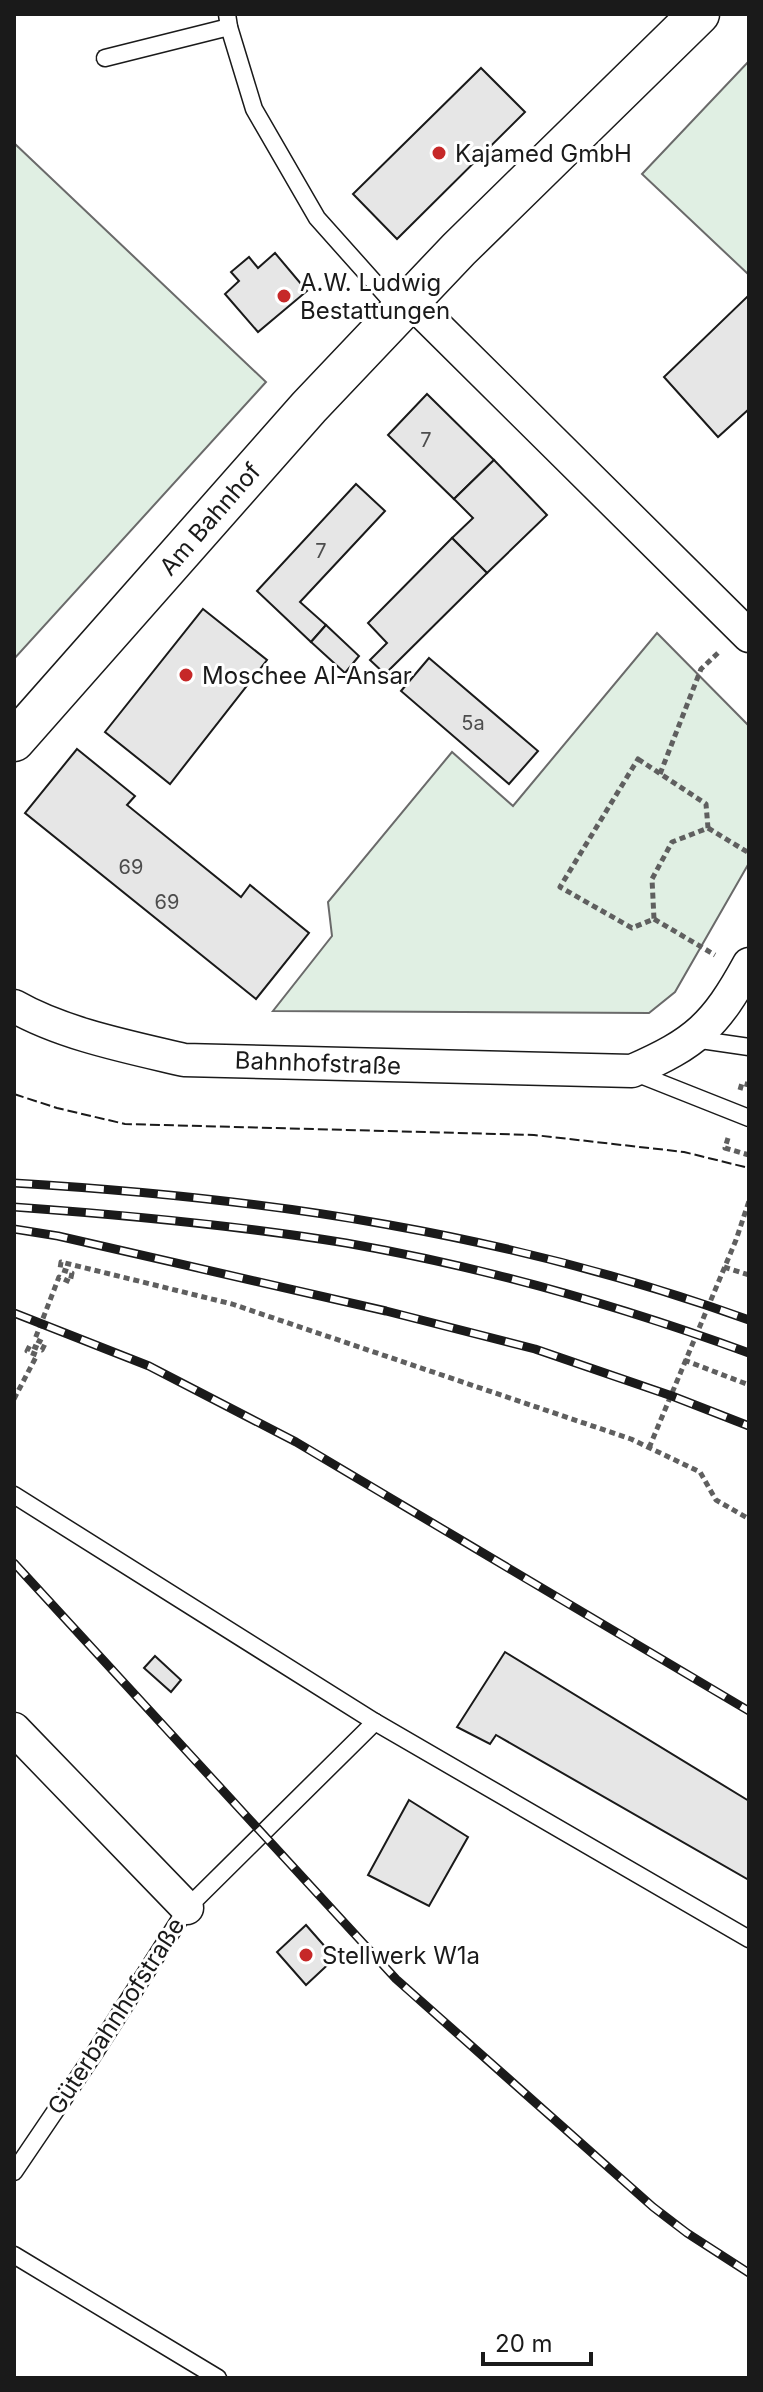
<svg xmlns="http://www.w3.org/2000/svg" width="763" height="2392" font-family="Inter,sans-serif">
	<style>
		.green { fill: #e0efe3; stroke: #6a6a6a; stroke-width: 2 }
		.building { fill: #e6e6e6; stroke: #1a1a1a; stroke-width: 2 }
		.lines { fill: none; stroke-linecap: round; stroke-linejoin: round }
		.service-casing { stroke: #1a1a1a; stroke-width: 19 }
		.minor-casing { stroke: #1a1a1a; stroke-width: 35 }
		.tertiary-casing { stroke: #1a1a1a; stroke-width: 43 }
		.path { stroke: #5f5f5f; stroke-width: 5; stroke-dasharray: 6 4; stroke-linecap: butt }
		.service { stroke: #fff; stroke-width: 16 }
		.minor { stroke: #fff; stroke-width: 32 }
		.tertiary { stroke: #fff; stroke-width: 40 }
		.rail-casing { stroke: #1a1a1a; stroke-width: 9 }
		.rail { stroke: #fff; stroke-width: 6; stroke-dasharray: 18; stroke-linecap: butt }
		.fence { stroke: #1a1a1a; stroke-width: 2; stroke-dasharray: 10 4; stroke-linecap: butt }
		.poi-dot { fill: #c62828; stroke: #fff; stroke-width: 3 }
		.labels { text-anchor: middle; dominant-baseline: central; stroke-width: 6; stroke-linejoin: round; paint-order: stroke }
		.number-label { font-size: 20px; fill: #4d4d4d }
		.poi-label { font-size: 24px; fill: #1a1a1a; stroke: #fff; text-anchor: start }
		.street-label { font-size: 24px; fill: #1a1a1a; stroke: #fff }
	</style>
	<rect width="100%" height="100%" fill="#fff"/>
	<g class="green">
		<polygon points="749,61 749,275 642,174"/>
		<polygon points="14,143 266,382 14,659"/>
		<polygon points="657,633 749,726 749,863 675,992 649,1013 273,1011 332,936 328,902 452,752 513,806"/>
	</g>
	<g class="building">
		<polygon points="481,68 525,112 397,239 353,194"/>
		<polygon points="275,253 307,291 258,332 225,294 239,281 231,272 249,257 258,268"/>
		<polygon points="749,295 749,409 718,437 664,377"/>
		<polygon points="427,394 494,460 454,499 388,435"/>
		<polygon points="494,460 547,515 487,573 452,538 473,518 454,499"/>
		<polygon points="356,484 385,511 300,602 326,625 311,642 257,591"/>
		<polygon points="452,538 487,573 385,674 370,660 387,643 368,623"/>
		<polygon points="203,609 267,660 170,784 105,732"/>
		<polygon points="326,625 359,656 345,673 311,642"/>
		<polygon points="429,658 538,751 509,784 401,691"/>
		<polygon points="77,749 135,796 127,805 241,897 250,885 309,933 256,999 25,813"/>
		<polygon points="505,1652 749,1801 749,1880 496,1735 490,1744 457,1727"/>
		<polygon points="155,1656 181,1680 171,1692 144,1668"/>
		<polygon points="409,1800 468,1837 429,1906 368,1875"/>
		<polygon points="306,1925 335,1958 306,1985 277,1952"/>
	</g>
	<g class="lines">
		<defs>
			<g id="service">
				<polyline points="227,14 229,27 254,109 317,218 400,311"/>
				<polyline points="105,58 229,27"/>
				<polyline points="694,1039 749,1047"/>
				<polyline points="633,1072 749,1118"/>
				<polyline points="14,1495 375,1722 187,1908 94,2054 14,2172"/>
				<polyline points="375,1722 749,1939"/>
				<polyline points="14,2255 218,2378"/>
			</g>
			<g id="minor">
				<polyline points="410,300 749,636"/>
				<path d="M14,1006C63,1034 129,1047 184,1060L632,1071C696,1043 715,1026 749,964"/>
				<polyline points="14,1729 187,1908"/>
			</g>
			<polyline id="tertiary" points="14,741 309,407 459,249 699,14"/>
		</defs>
		<use href="#service" class="service-casing"/>
		<use href="#minor" class="minor-casing"/>
		<use href="#tertiary" class="tertiary-casing"/>
		<g class="path">
			<polygon points="638,759 706,804 708,828 672,842 652,879 654,919 632,928 560,887"/>
			<polyline points="660,774 701,669 718,653"/>
			<polyline points="708,828 749,853"/>
			<polyline points="654,919 715,955"/>
			<polyline points="740,1090 742,1083 749,1085"/>
			<polyline points="728,1138 725,1148 749,1155"/>
			<polyline points="724,1267 749,1275"/>
			<polyline points="684,1360 749,1385"/>
			<polyline points="14,1399 37,1355 27,1351 30,1345 42,1350 45,1344 35,1339 59,1277 70,1282 72,1273 60,1269 61,1262 232,1304 631,1439 700,1472 716,1500 749,1519"/>
			<polyline points="649,1448 736,1240 749,1201"/>
		</g>
		<use href="#service" class="service"/>
		<use href="#minor" class="minor"/>
		<use href="#tertiary" class="tertiary"/>
		<defs>
			<g id="rail">
				<path d="M14,1183C270,1198 507,1233 749,1320"/>
				<path d="M14,1207C125,1215 236,1225 346,1243C483,1267 618,1305 749,1353"/>
				<polyline points="14,1229 58,1236 386,1311 535,1349 672,1396 749,1426"/>
				<polyline points="14,1313 149,1366 296,1442 749,1711"/>
				<polyline points="14,1563 396,1979 653,2207 687,2233 749,2273"/>
			</g>
		</defs>
		<use href="#rail" class="rail-casing"/>
		<use href="#rail" class="rail"/>
		<polyline class="fence" points="14,1094 57,1108 125,1124 534,1135 684,1152 749,1168"/>
	</g>
	<g class="poi-dot">
		<circle cx="439" cy="153" r="8"/>
		<circle cx="284" cy="296" r="8"/>
		<circle cx="186" cy="675" r="8"/>
		<circle cx="306" cy="1955" r="8"/>
	</g>
	<g class="labels">
		<g class="number-label">
			<text x="426" y="440">7</text>
			<text x="321" y="551">7</text>
			<text x="473" y="723">5a</text>
			<text x="131" y="867">69</text>
			<text x="167" y="902">69</text>
		</g>
		<g class="poi-label">
			<text x="455" y="153">Kajamed GmbH</text>
			<text x="300" y="282">A.W. Ludwig<tspan x="300" dy="28">Bestattungen</tspan></text>
			<text x="202" y="675">Moschee Al-Ansar</text>
			<text x="322" y="1955">Stellwerk W1a</text>
		</g>
		<g class="street-label">
			<text transform="translate(210 519) rotate(-49)">Am Bahnhof</text>
			<text transform="translate(318 1063) rotate(2)">Bahnhofstraße</text>
			<text transform="translate(116 2016) rotate(-57)">Güterbahnhofstraße</text>
		</g>
	</g>
	<rect width="763" height="2392" fill="none" stroke="#1a1a1a" stroke-width="32"/>
	<path d="M483 2352v12h108v-12" fill="none" stroke="#1a1a1a" stroke-width="4"/>
	<text x="495" y="2352" font-size="24" fill="#1a1a1a" stroke="#ffffff" stroke-width="6" paint-order="stroke">20 m</text>
</svg>
